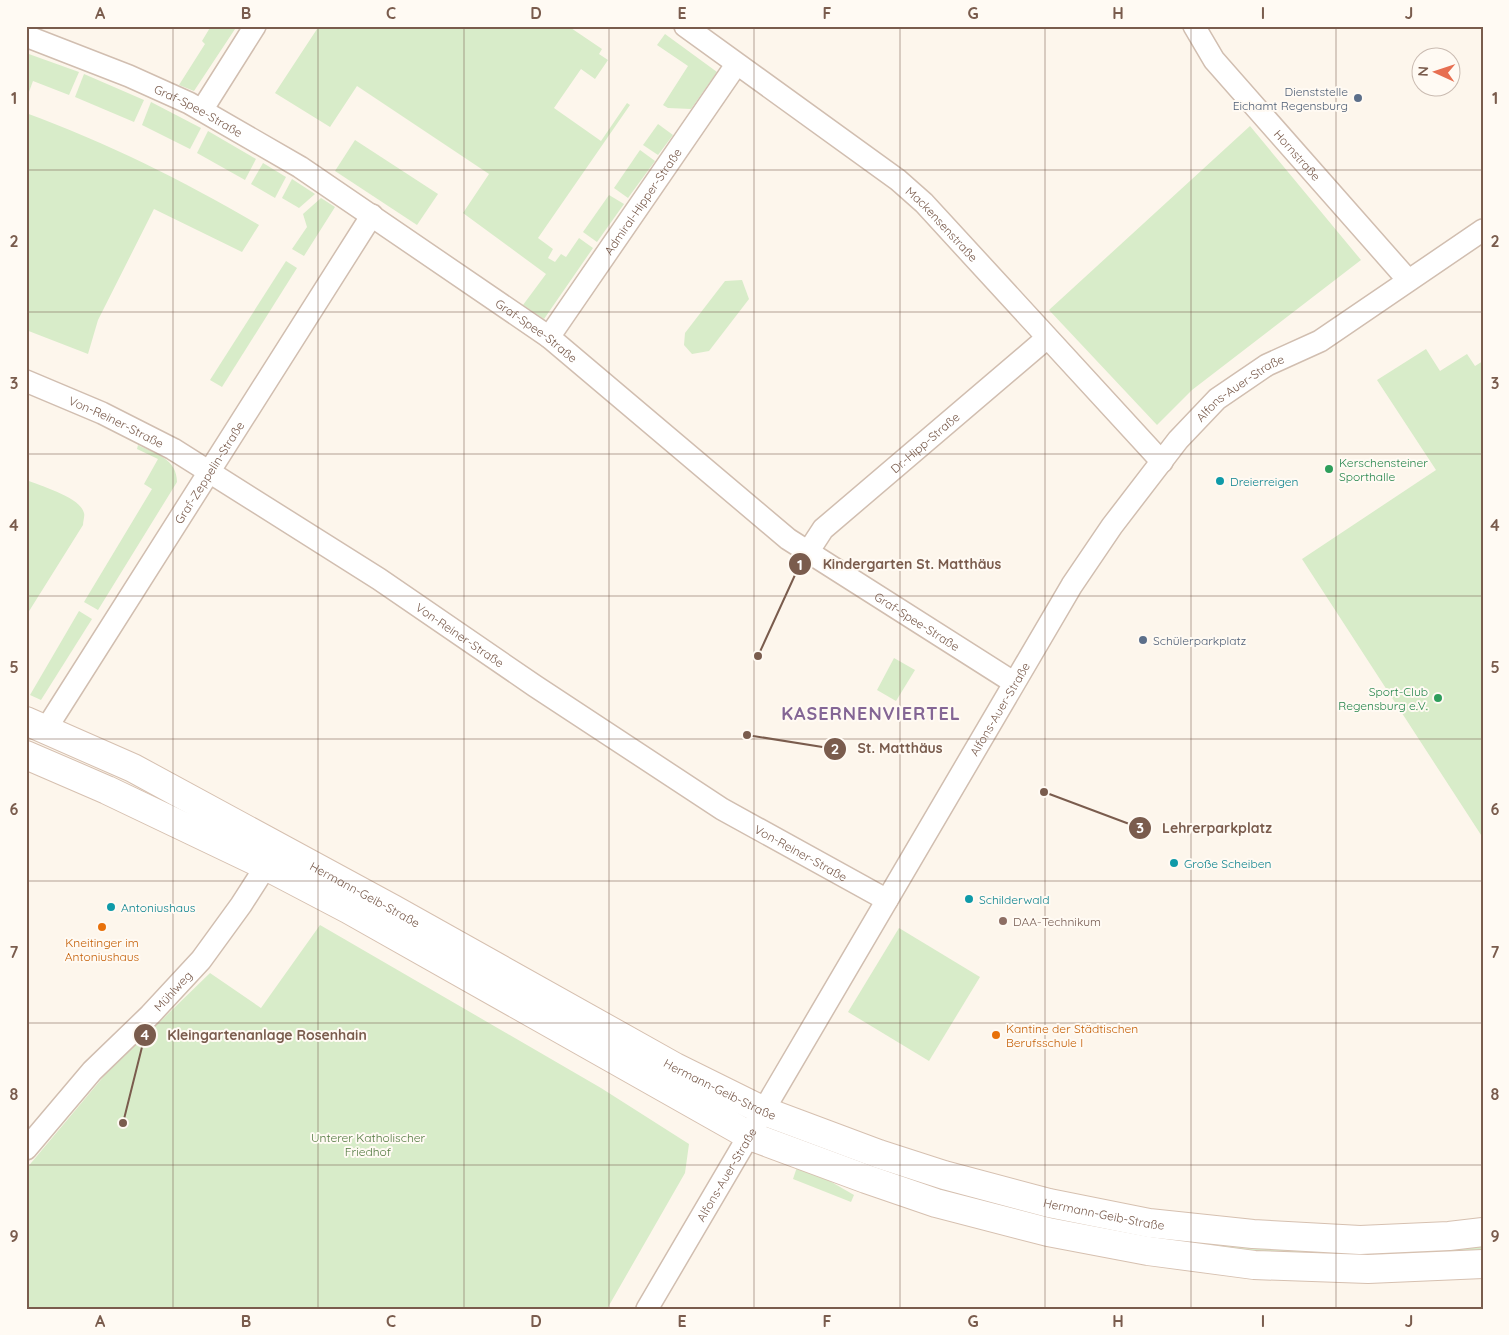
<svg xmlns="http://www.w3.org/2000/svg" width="1509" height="1335" font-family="Quicksand,sans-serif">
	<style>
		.green { fill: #d8ecc9 }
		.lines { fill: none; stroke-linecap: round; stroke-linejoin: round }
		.street-casing { stroke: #d1beb0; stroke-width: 24 }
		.secondary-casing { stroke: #d6c0b0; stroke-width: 30 }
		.street { stroke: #fff; stroke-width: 21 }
		.secondary { stroke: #fff; stroke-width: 28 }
		.grid { fill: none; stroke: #7a5c4d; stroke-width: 1; stroke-opacity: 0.55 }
		.service-dot { fill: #5c6f8a; stroke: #fffaf3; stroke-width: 2 }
		.leisure-dot { fill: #2e9e5b; stroke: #fffaf3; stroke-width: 2 }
		.culture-dot { fill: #0f9aa8; stroke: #fffaf3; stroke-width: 2 }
		.education-dot { fill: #8d6e63; stroke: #fffaf3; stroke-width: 2 }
		.food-dot { fill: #e8710a; stroke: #fffaf3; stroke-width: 2 }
		.labels { text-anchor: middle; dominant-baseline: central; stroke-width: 4; stroke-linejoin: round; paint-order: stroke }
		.service-label { font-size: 12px; fill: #4e5e75; stroke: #fffaf3; text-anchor: end }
		.street-label { font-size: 12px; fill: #7a5c4d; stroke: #fffaf3 }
		.leisure-label { font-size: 12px; fill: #27864d; stroke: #fffaf3; text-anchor: start }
		.culture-label { font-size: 12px; fill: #0d838f; stroke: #fffaf3; text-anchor: start }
		.education-label { font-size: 12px; fill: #785e54; stroke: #fffaf3; text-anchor: start }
		.food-label { font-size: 12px; fill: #c56008; stroke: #fffaf3 }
		.park-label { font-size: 12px; fill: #537a41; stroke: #fffaf3 }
		.district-label { font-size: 18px; font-weight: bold; letter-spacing: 1px; fill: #846695; stroke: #fffaf3 }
		.leader { fill: none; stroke: #7a5c4d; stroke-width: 2 }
		.callout-dot { fill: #7a5c4d; stroke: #fffaf3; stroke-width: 2 }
		.mark-label { font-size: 15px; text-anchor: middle; font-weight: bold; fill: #fff }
		.callout-label { font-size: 14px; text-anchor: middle; font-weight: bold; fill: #7a5c4d; stroke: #fffaf3; stroke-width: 4; stroke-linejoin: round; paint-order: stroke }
		.neatline { fill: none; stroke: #7a5c4d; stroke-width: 2 }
		.grid-label { font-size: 16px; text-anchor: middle; font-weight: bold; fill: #7a5c4d }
	</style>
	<rect width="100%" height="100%" fill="#fdf6ec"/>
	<g class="green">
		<polygon points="211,26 237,26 194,91 179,85 205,44 202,41"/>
		<polygon points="319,26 568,26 602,49 599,54 608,60 595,79 581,69 554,108 601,141 627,103 630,105 538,238 553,249 548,258 555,262 561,254 566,257 579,238 593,248 544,319 523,305 546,274 463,213 489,174 357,86 330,127 275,93"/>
		<polygon points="665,34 717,72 691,109 668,108 663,105 688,66 657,45"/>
		<polygon points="26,53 79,72 69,95 33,81 26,100"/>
		<polygon points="84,74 144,100 134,122 75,97"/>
		<polygon points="151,102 201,128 190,149 142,125"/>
		<path d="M26,113C110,144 182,180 259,225L242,252L154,209L98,320L88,354L26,330Z"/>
		<polygon points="658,124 673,135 658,155 643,145"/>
		<polygon points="1250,126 1361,260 1192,390 1157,425 1049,310"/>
		<polygon points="208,131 256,159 245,180 197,153"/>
		<polygon points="355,140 438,194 417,225 335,171"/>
		<polygon points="640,150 655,161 628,198 614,188"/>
		<polygon points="263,163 286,177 275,198 251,184"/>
		<polygon points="292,179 315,194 299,208 282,198"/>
		<polygon points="609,195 624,204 597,242 583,232"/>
		<polygon points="321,198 335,207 304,256 292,249 307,227 303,214"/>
		<polygon points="286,261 297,268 222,387 210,380"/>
		<polygon points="742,280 749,299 709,351 692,354 684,345 685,333 725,281"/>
		<polygon points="1426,349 1440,371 1467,354 1475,366 1483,361 1483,838 1302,559 1436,470 1377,380"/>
		<path d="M138,445C156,454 177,459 177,482L98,610L84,602L152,489L144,484L158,459L137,449Z"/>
		<path d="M26,480C41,486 80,497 84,513C85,516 83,521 83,525L26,616Z"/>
		<polygon points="79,611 92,619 41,700 30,695"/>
		<polygon points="894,658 915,670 896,701 877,690"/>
		<polygon points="320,925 601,1088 689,1144 685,1173 607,1309 26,1309 26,1169 104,1076 210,973 261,1008"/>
		<polygon points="899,928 980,977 929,1061 848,1012"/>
		<polygon points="810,1140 1005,1204 1483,1242 1483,1251 1421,1257 1250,1251 1139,1238 972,1202 808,1146"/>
		<polygon points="797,1167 821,1176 854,1195 851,1202 793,1179"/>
	</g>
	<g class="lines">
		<defs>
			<g id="street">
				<path id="s1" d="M685,26L898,180L924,203L1162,462"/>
				<path id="s2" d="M1194,26L1214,60L1408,280"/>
				<path id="s3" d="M26,36L129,76L189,103L300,167L549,337L788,539L1013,682"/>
				<polyline points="202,110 255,26"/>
				<path id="s4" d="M549,337L736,65"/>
				<path id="s5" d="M26,381L102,413L173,449L379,579L535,686L722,809L887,900"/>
				<path id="s6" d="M808,552L823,529L1047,338"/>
				<path id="s7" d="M46,729L372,215"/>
				<path id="s8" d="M26,1149L92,1071L150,1015L201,960L241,905L266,866"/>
				<path id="s9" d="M647,1309L1072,585L1112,526L1178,440L1217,399L1267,365L1320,341L1483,230"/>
			</g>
			<g id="secondary">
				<path id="s10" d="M26,721L133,768L393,909L675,1067L764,1111L879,1154L944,1175L1049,1203L1149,1223L1253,1234L1360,1240L1449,1236L1483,1232"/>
				<polyline points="26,755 107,790 266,866 348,909 750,1136 866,1179 936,1203 1048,1232 1148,1251 1254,1265 1368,1269 1483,1264"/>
			</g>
		</defs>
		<use href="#street" class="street-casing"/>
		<use href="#secondary" class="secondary-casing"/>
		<use href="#street" class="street"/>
		<use href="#secondary" class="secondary"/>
	</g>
	<path class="grid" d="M173,26V1309M318,26V1309M464,26V1309M609,26V1309M754,26V1309M900,26V1309M1045,26V1309M1191,26V1309M1336,26V1309M26,170H1483M26,312H1483M26,454H1483M26,596H1483M26,739H1483M26,881H1483M26,1023H1483M26,1165H1483"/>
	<g class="service-dot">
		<circle cx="1358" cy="98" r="5"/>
		<circle cx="1143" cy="640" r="5"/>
	</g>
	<g class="leisure-dot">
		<circle cx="1329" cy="469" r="5"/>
		<circle cx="1438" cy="698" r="5"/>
	</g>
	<g class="culture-dot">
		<circle cx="1220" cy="481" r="5"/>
		<circle cx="1174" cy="863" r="5"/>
		<circle cx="969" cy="899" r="5"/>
		<circle cx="111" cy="907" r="5"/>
	</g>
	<circle class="education-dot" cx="1003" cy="921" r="5"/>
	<g class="food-dot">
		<circle cx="102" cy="927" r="5"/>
		<circle cx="996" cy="1035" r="5"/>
	</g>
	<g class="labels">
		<g class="service-label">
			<text x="1348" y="91">Dienststelle<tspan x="1348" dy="14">Eichamt Regensburg</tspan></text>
			<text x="1153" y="640" text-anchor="start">Schülerparkplatz</text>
		</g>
		<g class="street-label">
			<text stroke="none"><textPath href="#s3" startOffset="188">Graf-Spee-Straße</textPath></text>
			<text stroke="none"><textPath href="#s2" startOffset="166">Hornstraße</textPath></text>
			<text stroke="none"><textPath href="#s4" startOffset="165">Admiral-Hipper-Straße</textPath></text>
			<text stroke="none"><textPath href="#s1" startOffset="325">Mackensenstraße</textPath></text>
			<text stroke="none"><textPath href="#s3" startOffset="592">Graf-Spee-Straße</textPath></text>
			<text stroke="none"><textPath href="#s9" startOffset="1101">Alfons-Auer-Straße</textPath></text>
			<text stroke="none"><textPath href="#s5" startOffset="99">Von-Reiner-Straße</textPath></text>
			<text stroke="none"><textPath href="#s6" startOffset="161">Dr.-Hipp-Straße</textPath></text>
			<text stroke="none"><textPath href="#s7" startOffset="304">Graf-Zeppelin-Straße</textPath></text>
			<text stroke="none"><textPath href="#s3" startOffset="1072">Graf-Spee-Straße</textPath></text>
			<text stroke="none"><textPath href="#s5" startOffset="504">Von-Reiner-Straße</textPath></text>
			<text stroke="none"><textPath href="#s9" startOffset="696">Alfons-Auer-Straße</textPath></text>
			<text stroke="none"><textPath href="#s5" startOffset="909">Von-Reiner-Straße</textPath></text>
			<text stroke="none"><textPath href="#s10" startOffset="381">Hermann-Geib-Straße</textPath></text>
			<text stroke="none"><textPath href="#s8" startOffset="216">Mühlweg</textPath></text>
			<text stroke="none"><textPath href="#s10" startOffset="786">Hermann-Geib-Straße</textPath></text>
			<text stroke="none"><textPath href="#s9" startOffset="156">Alfons-Auer-Straße</textPath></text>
			<text stroke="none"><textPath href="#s10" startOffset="1191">Hermann-Geib-Straße</textPath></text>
		</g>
		<g class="leisure-label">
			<text x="1339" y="462">Kerschensteiner<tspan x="1339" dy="14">Sporthalle</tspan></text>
			<text x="1428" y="691" text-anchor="end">Sport-Club<tspan x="1428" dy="14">Regensburg e.V.</tspan></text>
		</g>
		<g class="culture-label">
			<text x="1230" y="481">Dreierreigen</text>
			<text x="1184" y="863">Große Scheiben</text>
			<text x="979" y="899">Schilderwald</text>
			<text x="121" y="907">Antoniushaus</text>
		</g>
		<g class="education-label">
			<text x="1013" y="921">DAA-Technikum</text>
		</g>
		<g class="food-label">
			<text x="102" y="942">Kneitinger im<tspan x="102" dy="14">Antoniushaus</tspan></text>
			<text x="1006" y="1028" text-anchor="start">Kantine der Städtischen<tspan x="1006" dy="14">Berufsschule I</tspan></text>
		</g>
		<g class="park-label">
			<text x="368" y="1137">Unterer Katholischer<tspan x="368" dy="14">Friedhof</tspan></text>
		</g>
		<g class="district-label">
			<text x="871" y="713">KASERNENVIERTEL</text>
		</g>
	</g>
	<path class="leader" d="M758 656L800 564M747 735L835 749M1044 792L1140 828M123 1123L145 1035"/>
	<g class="callout-dot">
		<circle cx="758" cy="656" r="5"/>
		<circle cx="747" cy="735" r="5"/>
		<circle cx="1044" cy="792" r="5"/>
		<circle cx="123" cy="1123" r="5"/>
		<circle cx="800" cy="564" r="12"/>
		<circle cx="835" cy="749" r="12"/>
		<circle cx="1140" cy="828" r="12"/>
		<circle cx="145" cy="1035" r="12"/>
	</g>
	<g class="mark-label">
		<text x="800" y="570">1</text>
		<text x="835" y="754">2</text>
		<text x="1140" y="833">3</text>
		<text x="145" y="1040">4</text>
	</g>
	<g class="callout-label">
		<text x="912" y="569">Kindergarten St. Matthäus</text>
		<text x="900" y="753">St. Matthäus</text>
		<text x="1217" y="833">Lehrerparkplatz</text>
		<text x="267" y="1040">Kleingartenanlage Rosenhain</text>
	</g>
	<rect width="1509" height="1335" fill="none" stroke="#fffaf3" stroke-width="55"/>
	<g transform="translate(1436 72) rotate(273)"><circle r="24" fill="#fffaf3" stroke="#cabbb1"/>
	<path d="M0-4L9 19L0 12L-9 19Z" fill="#e76f51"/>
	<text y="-8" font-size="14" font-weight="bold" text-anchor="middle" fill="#7a5c4d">N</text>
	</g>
	<rect x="28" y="28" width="1454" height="1280" class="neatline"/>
	<g class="grid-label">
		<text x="100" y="19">A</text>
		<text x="246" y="19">B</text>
		<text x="391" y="19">C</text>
		<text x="536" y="19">D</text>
		<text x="682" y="19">E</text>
		<text x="827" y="19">F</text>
		<text x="973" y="19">G</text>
		<text x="1118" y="19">H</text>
		<text x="1263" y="19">I</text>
		<text x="1409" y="19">J</text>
		<text x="14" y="104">1</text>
		<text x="1495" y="104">1</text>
		<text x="14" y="247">2</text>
		<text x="1495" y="247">2</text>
		<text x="14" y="389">3</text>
		<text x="1495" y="389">3</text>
		<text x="14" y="531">4</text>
		<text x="1495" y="531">4</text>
		<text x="14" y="673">5</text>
		<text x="1495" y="673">5</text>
		<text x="14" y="815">6</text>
		<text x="1495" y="815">6</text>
		<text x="14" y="958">7</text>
		<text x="1495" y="958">7</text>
		<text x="14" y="1100">8</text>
		<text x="1495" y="1100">8</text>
		<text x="14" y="1242">9</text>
		<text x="1495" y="1242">9</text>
		<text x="100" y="1327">A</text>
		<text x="246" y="1327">B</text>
		<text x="391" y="1327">C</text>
		<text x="536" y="1327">D</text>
		<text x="682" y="1327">E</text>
		<text x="827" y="1327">F</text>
		<text x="973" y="1327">G</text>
		<text x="1118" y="1327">H</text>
		<text x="1263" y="1327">I</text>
		<text x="1409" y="1327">J</text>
	</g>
</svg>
